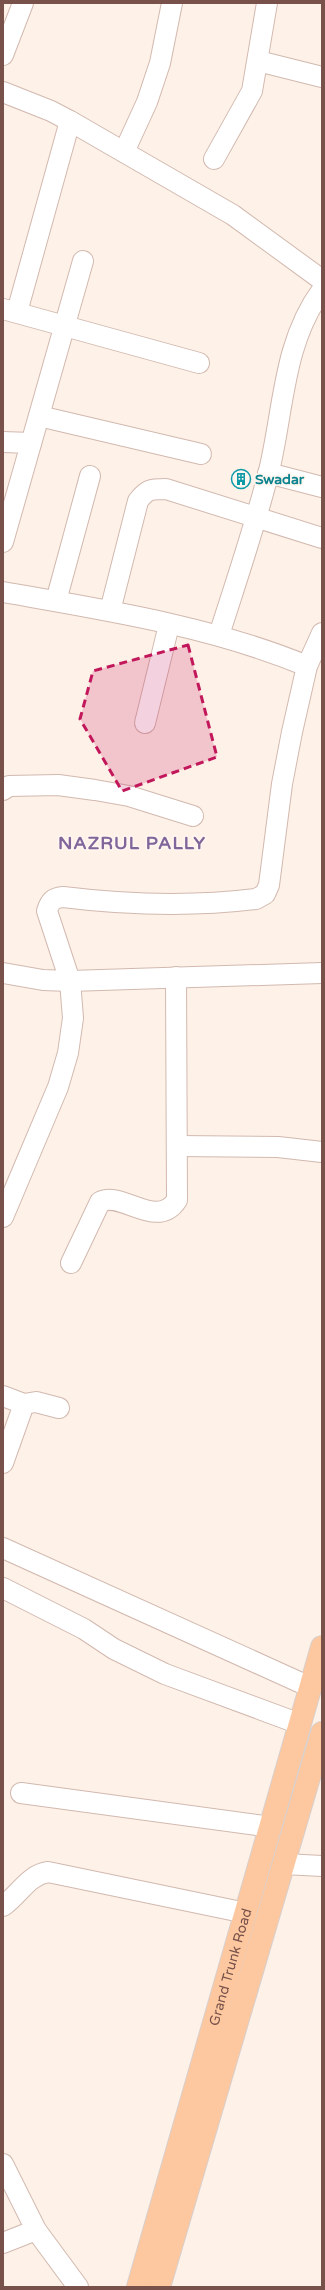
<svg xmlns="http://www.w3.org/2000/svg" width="325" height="2290" font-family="'Varela Round',sans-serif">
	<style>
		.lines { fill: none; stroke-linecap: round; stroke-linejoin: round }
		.minor-casing { stroke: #d2b9af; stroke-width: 22 }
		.major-casing { stroke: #d9cfcc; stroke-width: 24 }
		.minor { stroke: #fff; stroke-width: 20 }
		.major { stroke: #fdc89f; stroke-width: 22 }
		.marked { fill: #c2185b; fill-opacity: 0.2; stroke: #c2185b; stroke-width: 3; stroke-dasharray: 8 5; stroke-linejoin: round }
		.labels { text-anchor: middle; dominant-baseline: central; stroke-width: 3.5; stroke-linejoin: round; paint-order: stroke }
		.culture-label { font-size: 14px; font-weight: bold; fill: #0d838f; stroke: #fff6ef; text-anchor: start }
		.street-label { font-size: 14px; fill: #78524a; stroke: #fff6ef }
		.district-label { font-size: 18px; font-weight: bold; letter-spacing: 1px; fill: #80669b; stroke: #fff6ef }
	</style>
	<rect width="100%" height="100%" fill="#fdf1e8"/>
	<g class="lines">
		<defs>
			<g id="minor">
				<polyline points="3,55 23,3"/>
				<polyline points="258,61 322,77"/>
				<polyline points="3,92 51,111 70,121 233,215 322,280"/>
				<polyline points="124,152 147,102 160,63 172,3"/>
				<polyline points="214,159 252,91 267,3"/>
				<polyline points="3,309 199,363"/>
				<polyline points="17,312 70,121"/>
				<polyline points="39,416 201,454"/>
				<polyline points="3,442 31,443"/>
				<polyline points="268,473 322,487"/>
				<polyline points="3,542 83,261"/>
				<path d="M3,592C105,610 210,626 307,666"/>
				<polyline points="56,601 90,476"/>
				<path d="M110,611L138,501C147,489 151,489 166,489L322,538"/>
				<path d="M219,635C236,582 254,529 268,475C284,412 282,344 322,290"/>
				<polyline points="145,723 169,625"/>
				<polyline points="3,790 9,786 58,785 95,790 129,796 193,816"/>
				<polyline points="3,973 43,980 70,981 322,973"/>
				<polyline points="177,1146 278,1147 322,1152"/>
				<path d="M3,1217L58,1087L68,1053L73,1018L70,981L47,911C50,901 53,898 63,897C128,905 191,907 256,899L265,894L269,885L282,784L292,732L307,666L322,633"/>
				<path d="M71,1263L100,1202C121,1190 157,1231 177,1200L176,977"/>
				<polyline points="3,1396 24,1404"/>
				<polyline points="3,1463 24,1404 36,1402 59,1408"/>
				<polyline points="3,1548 310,1687"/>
				<polyline points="3,1588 84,1629 114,1649 165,1674 300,1724"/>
				<polyline points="21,1793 271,1827"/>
				<polyline points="284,1864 322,1866"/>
				<path d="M3,1906C19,1895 28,1875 48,1872L246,1913"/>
				<polyline points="3,2164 36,2230 78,2287"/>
				<polyline points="3,2243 36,2230"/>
			</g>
			<g id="major">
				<path id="s1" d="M138,2287L322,1647"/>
				<polyline points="159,2287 322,1733"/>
			</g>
		</defs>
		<use href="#minor" class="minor-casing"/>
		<use href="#major" class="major-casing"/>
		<use href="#minor" class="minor"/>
		<use href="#major" class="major"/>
	</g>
	<path class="marked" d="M188,645L217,757L122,791L80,719L93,671Z"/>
	<defs>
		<symbol id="building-ring" viewBox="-11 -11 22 22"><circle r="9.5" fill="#fff6ef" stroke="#0f9aa8" stroke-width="1.5"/><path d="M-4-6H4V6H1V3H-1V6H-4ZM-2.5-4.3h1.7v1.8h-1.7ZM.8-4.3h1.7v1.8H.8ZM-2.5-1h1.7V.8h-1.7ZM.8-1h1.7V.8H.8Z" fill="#0f9aa8"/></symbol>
	</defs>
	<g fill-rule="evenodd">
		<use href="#building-ring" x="230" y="468" width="22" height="22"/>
	</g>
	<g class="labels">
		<g class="culture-label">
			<text x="255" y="479">Swadar</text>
		</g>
		<g class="street-label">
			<text stroke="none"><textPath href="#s1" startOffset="333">Grand Trunk Road</textPath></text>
		</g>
		<g class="district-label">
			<text x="132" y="843">NAZRUL PALLY</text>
		</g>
	</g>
	<rect width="325" height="2290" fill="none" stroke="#78524a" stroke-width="8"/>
</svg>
